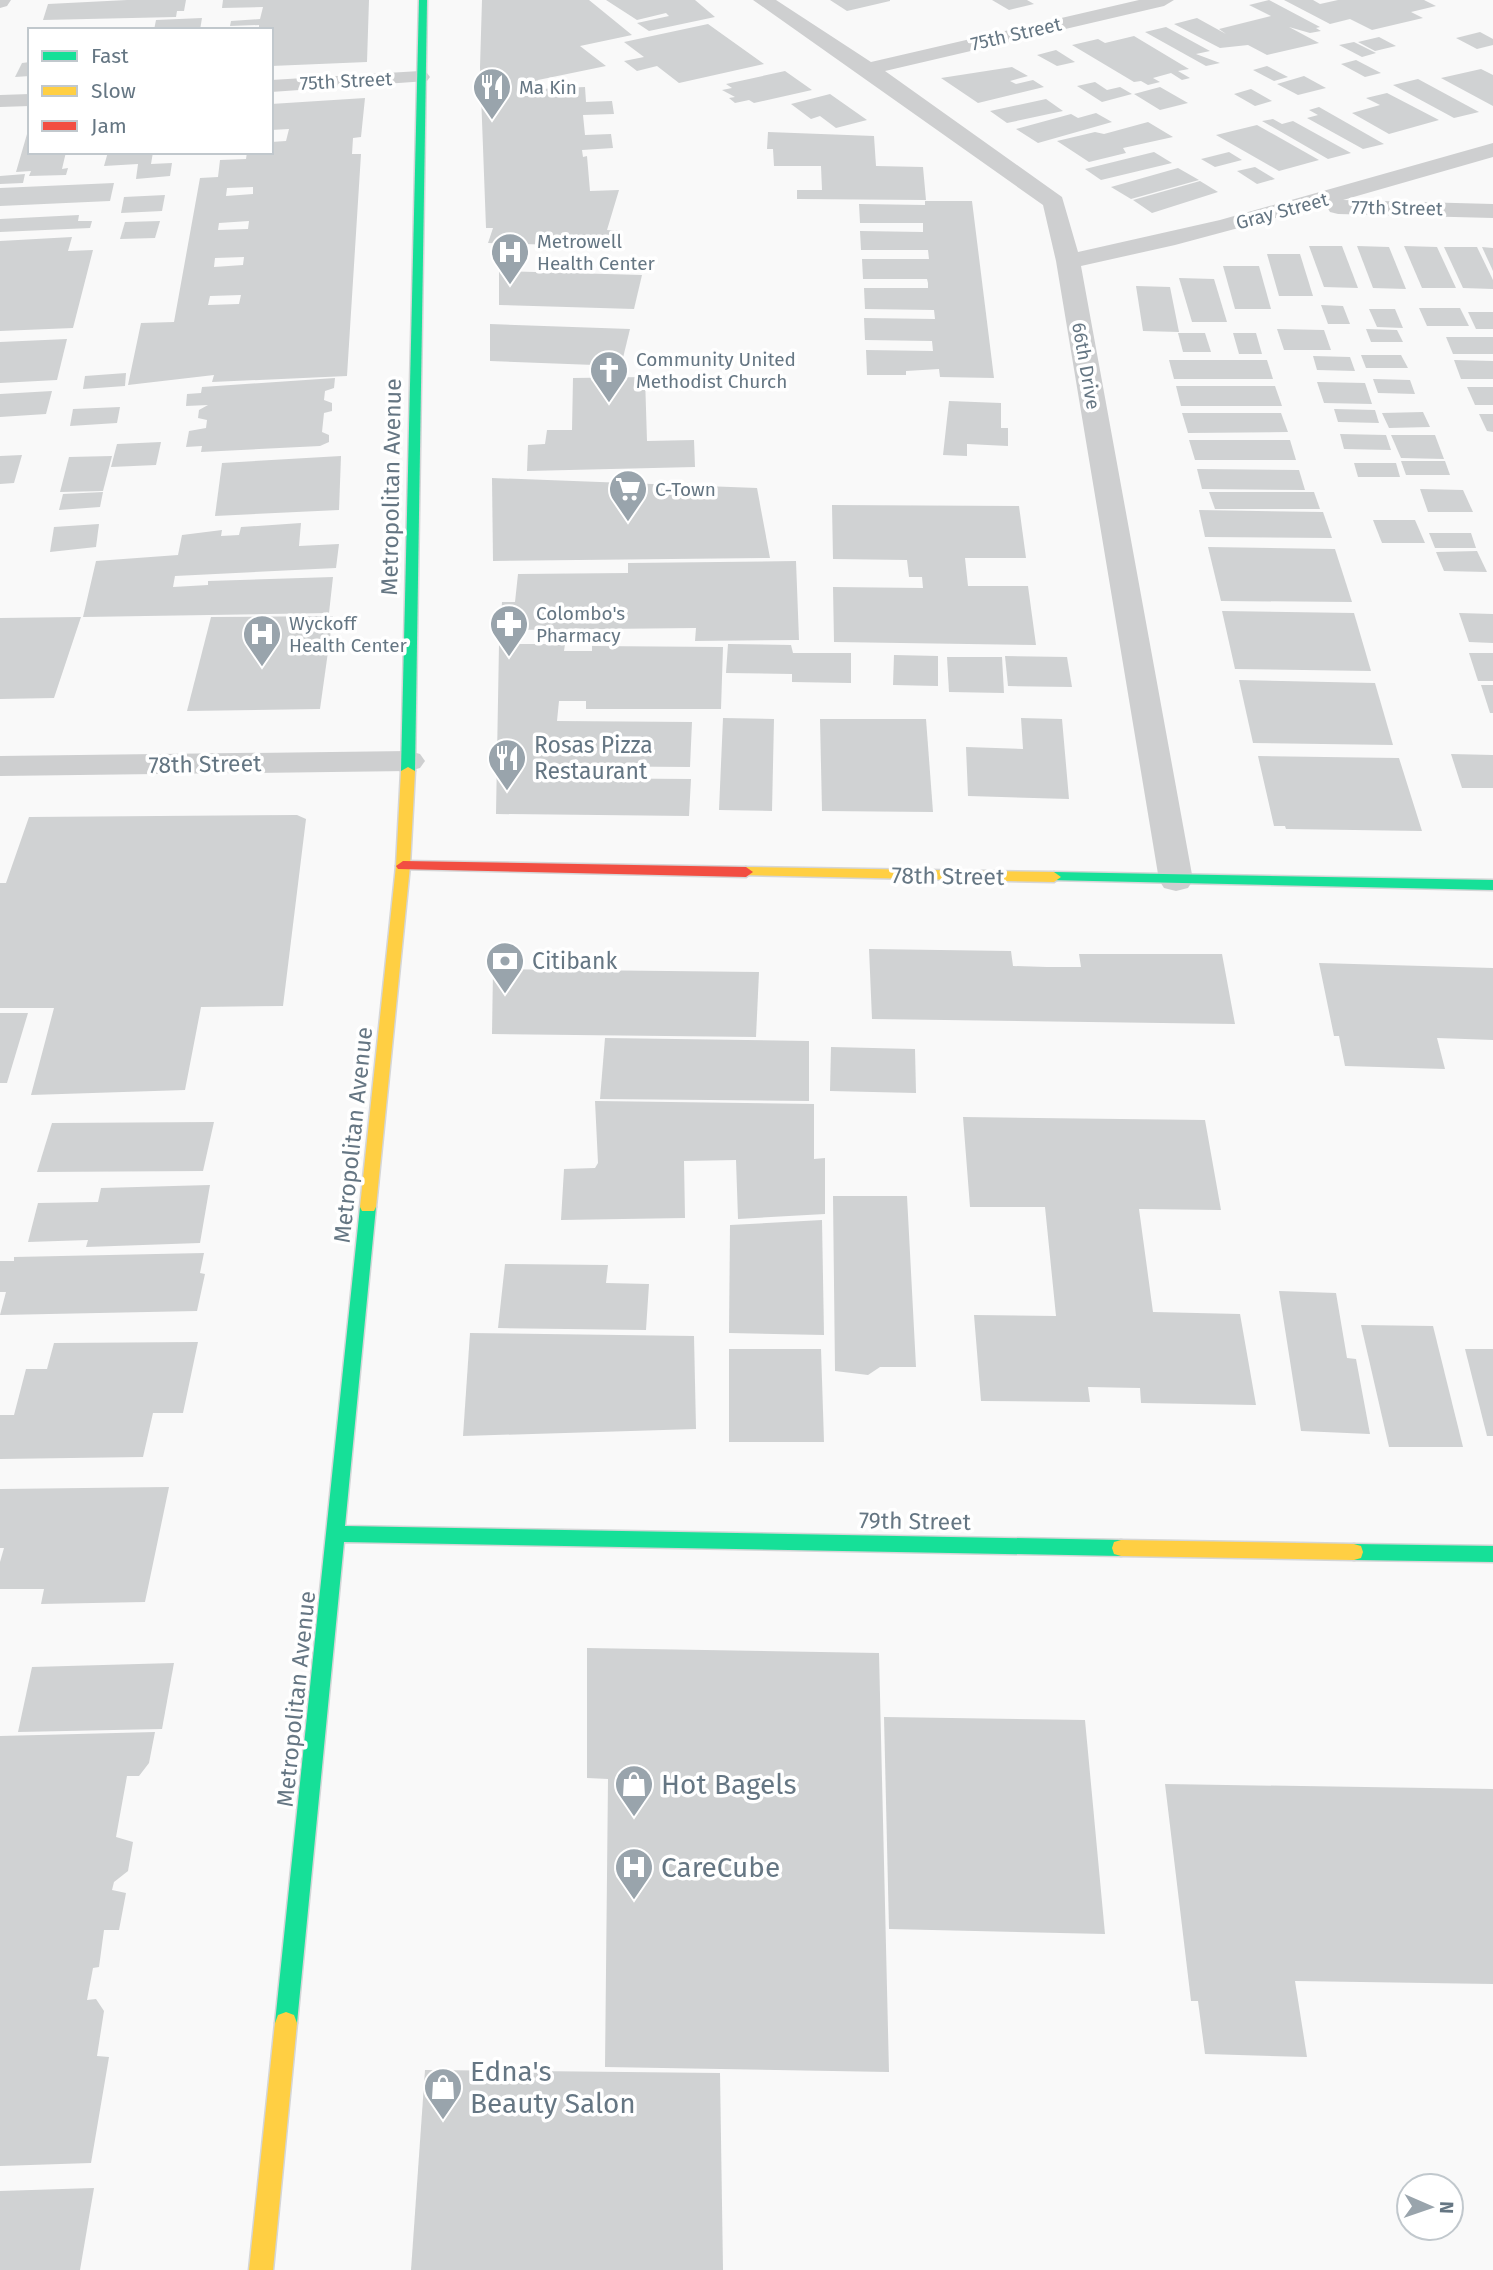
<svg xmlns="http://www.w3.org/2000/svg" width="1493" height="2270" font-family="'Fira Sans',sans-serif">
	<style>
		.building { fill: #d0d2d3; fill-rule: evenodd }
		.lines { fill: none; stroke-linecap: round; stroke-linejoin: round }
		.fast-casing { stroke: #d5d6d7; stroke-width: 3 }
		.slow-casing { stroke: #d5d6d7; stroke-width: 3 }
		.jam-casing { stroke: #d5d6d7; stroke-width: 3 }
		.street { fill: #cecfd0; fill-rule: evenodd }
		.fast { fill: #16e098; fill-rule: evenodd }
		.slow { fill: #ffcf43; fill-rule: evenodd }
		.jam { fill: #f24e42; fill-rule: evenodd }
		.labels { text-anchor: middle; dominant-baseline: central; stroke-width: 7; stroke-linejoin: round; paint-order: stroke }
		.far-street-label { font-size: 19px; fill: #657683; stroke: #fff }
		.far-poi-label { font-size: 19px; fill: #657683; stroke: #fff; text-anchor: start }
		.street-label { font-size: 23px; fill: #657683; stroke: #fff }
		.poi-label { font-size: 23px; fill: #657683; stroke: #fff; text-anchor: start }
		.near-poi-label { font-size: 28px; fill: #657683; stroke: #fff; text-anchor: start }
	</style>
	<rect width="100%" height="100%" fill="#f9f9f9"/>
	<g class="building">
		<polygon points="127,0 186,0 184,11 177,11 176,17 43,20 48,4"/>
		<polygon points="223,0 369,0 367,62 271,66 271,30 259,30 259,25 230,26 231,21 260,19 263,7 222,8"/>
		<polygon points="482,0 589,0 632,35 580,46 606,66 538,80 539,89 585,87 586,102 612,101 614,114 583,115 585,135 611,134 613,148 582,150 583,157 587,156 590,191 619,190 607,230 622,231 619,247 488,243 493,228 486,228 480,67"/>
		<polygon points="606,0 695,0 715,17 649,31 637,23 669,16 666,13 637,20"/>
		<polygon points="830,0 890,0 890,1 847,11"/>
		<polygon points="992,0 1027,0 1034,4 1009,10"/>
		<polygon points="1269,0 1320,27 1316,28 1321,31 1310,33 1289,27 1319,43 1267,55 1248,45 1220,48 1174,24 1197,18 1226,34 1219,29 1271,16 1249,5"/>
		<polygon points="1284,0 1313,0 1320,4 1338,0 1424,0 1436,6 1411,12 1423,18 1372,30 1350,19 1330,24"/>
		<polygon points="202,18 200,30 154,30 156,20"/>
		<polygon points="708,24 764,64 679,83 657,66 637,71 624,61 644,57 624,42"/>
		<polygon points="1166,27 1210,51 1196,54 1220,63 1206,66 1145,32"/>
		<polygon points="1480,32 1493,39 1493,45 1477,49 1456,38"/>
		<polygon points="1134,36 1189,69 1178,71 1190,78 1182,80 1171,73 1153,78 1160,82 1148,85 1141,81 1134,82 1072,45 1098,39 1105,43"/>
		<polygon points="1379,37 1396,46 1375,51 1358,42"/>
		<polygon points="1354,42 1376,53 1362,57 1339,45"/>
		<polygon points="1056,50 1075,62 1057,66 1037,55"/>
		<polygon points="1356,60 1381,73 1365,77 1341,64"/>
		<polygon points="30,62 30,76 15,77 22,63"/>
		<polygon points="1267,66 1288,77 1274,81 1253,70"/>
		<polygon points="1012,67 1028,76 1010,81 1016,84 1033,80 1044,87 978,103 941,78"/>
		<polygon points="1481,69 1493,75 1493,106 1441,78"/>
		<polygon points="785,71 812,90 754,103 749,100 735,103 729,98 735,97 722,90 732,88 726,84"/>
		<polygon points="1304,76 1326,88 1298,95 1277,84"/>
		<polygon points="1418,79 1479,112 1454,118 1393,85"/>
		<polygon points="1095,82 1107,90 1120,87 1132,94 1102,102 1077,86"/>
		<polygon points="1160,87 1188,103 1160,110 1134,94"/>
		<polygon points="1251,89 1272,101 1255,106 1234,94"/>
		<polygon points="1387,93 1439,120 1389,134 1352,113 1380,105 1366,98"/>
		<polygon points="830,94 867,120 836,128 820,116 811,119 791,104"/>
		<path d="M365,98L361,137L353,138L352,154H361L347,376L212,382L214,375L128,385L141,323L174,322L200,178L218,177L220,160L246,159L247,152H271V142L286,141L289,129L271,130V104ZM253,187V194L226,196L227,188ZM249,221L248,229L218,230L219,223ZM244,257L243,265L214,267L215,258ZM241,295L239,304L208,305L210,296Z"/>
		<polygon points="1046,99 1063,111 1007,123 990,111"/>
		<polygon points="1319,107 1384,144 1363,149 1307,118 1318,115 1309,110"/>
		<polygon points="1096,113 1112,122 1038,143 1016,129 1071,114 1078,118"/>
		<polygon points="1273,119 1282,124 1293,121 1351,153 1328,159 1262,121"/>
		<polygon points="1148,122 1173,137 1123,148 1126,153 1089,162 1057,141 1095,132 1104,134"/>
		<polygon points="1257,125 1319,160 1279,171 1216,135"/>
		<polygon points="768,132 874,136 876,166 923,167 926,200 797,199 797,190 822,190 821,166 774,166 773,149 767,149"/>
		<polygon points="27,134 30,134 30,152 66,152 62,169 68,168 66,175 29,176 31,171 16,172"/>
		<polygon points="108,152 153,152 151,164 172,163 170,176 136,179 138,164 104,166"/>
		<polygon points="1154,152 1172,163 1101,180 1085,169"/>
		<polygon points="1229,152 1242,160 1215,167 1201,159"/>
		<polygon points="1255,167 1275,179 1257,184 1237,171"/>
		<polygon points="1178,168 1199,180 1131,199 1111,187"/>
		<polygon points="25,174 23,183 0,184 0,176"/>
		<polygon points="1200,181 1218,192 1152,213 1133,200"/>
		<polygon points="114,183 110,201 0,206 0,188"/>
		<polygon points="165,195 162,211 121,213 124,197"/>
		<polygon points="925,201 972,201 994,378 940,377 939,369 906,371 906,375 867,375 866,350 933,351 932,341 865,340 864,318 935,319 934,310 865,309 864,288 928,288 928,283 927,279 863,279 862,259 929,259 928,250 861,250 860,231 923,232 923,223 860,223 859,204 925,205"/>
		<polygon points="79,215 78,221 92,221 90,228 0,232 0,219"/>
		<polygon points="160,221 155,238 120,239 125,222"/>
		<polygon points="72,237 68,251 93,250 73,328 0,331 0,241"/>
		<polygon points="1309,246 1342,246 1358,288 1324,287"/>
		<polygon points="1357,246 1389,247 1406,289 1373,288"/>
		<polygon points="1404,246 1437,247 1456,288 1422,288"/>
		<polygon points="1444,247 1477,247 1493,280 1493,289 1463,288"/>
		<polygon points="1482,247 1493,248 1493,271"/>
		<polygon points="1267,254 1300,254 1313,296 1279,296"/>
		<polygon points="1223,266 1259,266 1271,309 1235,309"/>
		<polygon points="499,271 642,275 634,309 499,305"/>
		<polygon points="1179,278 1214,279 1227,322 1192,322"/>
		<polygon points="1136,286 1170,287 1179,332 1143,331"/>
		<polygon points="1321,305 1343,306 1350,324 1328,324"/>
		<polygon points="1419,308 1460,308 1469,326 1427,326"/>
		<polygon points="1369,309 1395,309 1403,328 1377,327"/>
		<polygon points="1468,312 1493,312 1493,329 1476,329"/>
		<polygon points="490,324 630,329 621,366 490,361"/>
		<polygon points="1277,329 1324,330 1331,350 1284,350"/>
		<polygon points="1366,329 1397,330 1403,342 1371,342"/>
		<polygon points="1178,333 1205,333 1211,352 1183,352"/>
		<polygon points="1233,333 1256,333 1262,354 1239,354"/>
		<polygon points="1446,337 1493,337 1493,354 1453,354"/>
		<polygon points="67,339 57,380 0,383 0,342"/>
		<polygon points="1361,355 1401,355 1408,368 1366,368"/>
		<polygon points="1313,356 1350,357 1355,371 1317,370"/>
		<polygon points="1169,360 1267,360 1273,379 1174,379"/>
		<polygon points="1454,360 1493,361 1493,379 1461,379"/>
		<polygon points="126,373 125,386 83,389 85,376"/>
		<polygon points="645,377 647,441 694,440 695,467 527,471 528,445 545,444 547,430 572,430 573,378"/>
		<polygon points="335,378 334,388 325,391 324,400 332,403 332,411 324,413 322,432 329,435 329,442 320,446 201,452 202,446 186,447 189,431 206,428 207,420 198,418 199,410 208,405 186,406 187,394 201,393 202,387"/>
		<polygon points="1373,379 1410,380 1415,394 1378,393"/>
		<polygon points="1317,382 1365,383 1372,404 1324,403"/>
		<polygon points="1176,386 1275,386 1282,406 1181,406"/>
		<polygon points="1467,387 1493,387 1493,405 1475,405"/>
		<polygon points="52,391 46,414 0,417 0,394"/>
		<polygon points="949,401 1001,403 1001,428 1008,428 1008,446 967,444 967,456 943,455"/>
		<polygon points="120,407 117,423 70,426 73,409"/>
		<polygon points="1334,409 1375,410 1379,423 1338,422"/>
		<polygon points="1423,412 1430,427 1389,428 1382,413"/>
		<polygon points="1182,413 1281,413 1288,432 1188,433"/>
		<polygon points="1479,414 1493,414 1493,432 1487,431"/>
		<polygon points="1340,434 1386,435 1391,450 1344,449"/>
		<polygon points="1391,435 1435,435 1444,459 1401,458"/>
		<polygon points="1189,440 1290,440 1296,460 1195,460"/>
		<polygon points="161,442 156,465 111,467 117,444"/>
		<polygon points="22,455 14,483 0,484 0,456"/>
		<polygon points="112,456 103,491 60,492 69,457"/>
		<polygon points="341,456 339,510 215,516 222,463"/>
		<polygon points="1401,461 1445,461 1450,475 1406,475"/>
		<polygon points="1354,463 1396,463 1400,477 1358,477"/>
		<polygon points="1197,469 1299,470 1305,490 1202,489"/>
		<polygon points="492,478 757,488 770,558 493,561"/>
		<polygon points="1420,489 1463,490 1473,512 1428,512"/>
		<polygon points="103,492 100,507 59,510 63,494"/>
		<polygon points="1209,492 1314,492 1320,509 1215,509"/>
		<polygon points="832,505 1019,506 1026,558 965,558 968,586 1028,586 1036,645 834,642 833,587 923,588 922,577 909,577 907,560 833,559"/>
		<polygon points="1199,510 1323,512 1332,538 1205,537"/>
		<polygon points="1373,520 1415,520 1425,543 1382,543"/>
		<polygon points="301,523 299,546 339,544 336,568 175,576 173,587 208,585 208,581 333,577 329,613 83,617 96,561 178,555 182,535 222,530 221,536 239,535 241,527"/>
		<polygon points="99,524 96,547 50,552 54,527"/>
		<polygon points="1429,533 1471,533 1476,548 1435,548"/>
		<polygon points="1208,547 1335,549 1352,602 1221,601"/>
		<polygon points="1477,551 1487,572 1444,571 1436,552"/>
		<polygon points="796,561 799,640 695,641 696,628 500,630 502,602 515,602 518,574 628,573 628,563"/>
		<polygon points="1222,611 1354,613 1371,671 1235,669"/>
		<polygon points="1459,613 1493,614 1493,643 1469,642"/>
		<polygon points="333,616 320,709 187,711 211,617"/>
		<polygon points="81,617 54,698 0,699 0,618"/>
		<polygon points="499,644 565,644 564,651 592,651 592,646 723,647 721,709 586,709 586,701 559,701 557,721 692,722 690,767 555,766 553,778 691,779 689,816 496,814"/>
		<polygon points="728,644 791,645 793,653 851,653 851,683 792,682 792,674 726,673"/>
		<polygon points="1469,653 1493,653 1493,681 1478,681"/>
		<polygon points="894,655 938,656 938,686 893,685"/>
		<polygon points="1005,656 1067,657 1072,687 1008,686"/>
		<polygon points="947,657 1002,657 1004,693 949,692"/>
		<polygon points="1239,680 1375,683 1393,745 1253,743"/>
		<polygon points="1481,685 1493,685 1493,713 1490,713"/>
		<polygon points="723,718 774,719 772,811 719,810"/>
		<polygon points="1021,718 1062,719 1069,799 968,796 966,747 1023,749"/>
		<polygon points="820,719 926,719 933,812 822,811"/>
		<polygon points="1451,754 1493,755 1493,788 1462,788"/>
		<polygon points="1258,756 1399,758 1422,831 1286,829 1285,826 1274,826"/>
		<polygon points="297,815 306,819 283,1006 201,1007 185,1090 31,1095 54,1008 0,1008 0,883 6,883 29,817"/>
		<polygon points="869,949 1011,951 1013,966 1047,967 1081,967 1079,954 1222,954 1235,1024 872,1019"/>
		<polygon points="1319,963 1493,968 1493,1040 1437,1038 1445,1069 1345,1066 1339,1036 1334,1036"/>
		<polygon points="493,969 759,972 756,1037 492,1034"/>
		<polygon points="0,1013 28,1013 7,1083 0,1083"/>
		<polygon points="605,1038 809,1041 809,1101 600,1099"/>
		<polygon points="831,1047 915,1049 916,1093 830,1091"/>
		<polygon points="595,1101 814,1104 814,1159 825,1158 825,1214 738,1219 736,1160 684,1161 685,1218 561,1220 564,1169 595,1168 598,1163"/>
		<polygon points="963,1117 1205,1120 1221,1210 1139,1209 1153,1312 1240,1314 1256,1405 1141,1403 1140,1388 1088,1387 1090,1402 981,1401 974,1315 1056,1316 1045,1207 970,1207"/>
		<polygon points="214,1122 203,1171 37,1172 52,1123"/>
		<polygon points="210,1185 200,1243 86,1247 88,1240 28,1242 38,1203 98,1202 101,1188"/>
		<polygon points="833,1196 907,1196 916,1367 880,1367 868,1375 835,1371"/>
		<polygon points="822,1220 824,1335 729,1333 730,1225"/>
		<polygon points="204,1253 200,1273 205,1274 197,1311 0,1315 6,1292 0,1292 0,1261 14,1261 14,1257"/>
		<polygon points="505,1264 608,1265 606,1283 649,1284 646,1330 498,1328"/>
		<polygon points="1279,1291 1336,1293 1347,1358 1356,1359 1370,1434 1301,1431"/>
		<polygon points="1361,1325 1433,1326 1463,1447 1389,1447"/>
		<polygon points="470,1333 694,1336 696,1429 463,1436"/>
		<polygon points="198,1342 183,1413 153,1413 143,1457 0,1459 0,1415 14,1415 26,1369 47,1369 54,1343"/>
		<polygon points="729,1349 821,1349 824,1442 729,1442"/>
		<polygon points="1465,1349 1493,1349 1493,1436 1487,1436"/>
		<polygon points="169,1487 145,1602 41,1604 44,1589 0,1589 0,1562 4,1548 0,1548 0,1489"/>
		<polygon points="587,1648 879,1653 889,2072 605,2067 608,1779 587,1778"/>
		<polygon points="174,1663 162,1729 18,1732 32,1667"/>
		<polygon points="884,1717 1085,1720 1105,1934 889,1929"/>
		<polygon points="155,1732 149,1763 139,1776 127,1776 116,1837 133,1842 128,1871 114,1882 112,1890 126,1893 119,1930 104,1930 99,1967 93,1968 87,2000 96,1999 104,2011 97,2056 109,2057 91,2163 0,2166 0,1736"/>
		<polygon points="1165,1784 1493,1789 1493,1984 1295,1981 1307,2057 1205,2054 1198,2001 1191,2001"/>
		<polygon points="425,2070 720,2073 723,2270 411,2270"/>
		<polygon points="94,2188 80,2270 0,2270 0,2191"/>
	</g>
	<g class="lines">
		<defs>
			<g id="fast">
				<polygon points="419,0 427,0 415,771 408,775 401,771"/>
				<polygon points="1054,872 1493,880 1493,890 1049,880 1047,877"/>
				<polygon points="368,1201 374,1203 376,1207 345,1526 1121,1540 1128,1542 1130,1548 1128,1554 1121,1556 344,1542 297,2023 294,2031 286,2034 278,2031 275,2023 360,1207 362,1203"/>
				<polygon points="1354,1544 1493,1546 1493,1562 1354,1560 1347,1558 1345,1552 1347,1546"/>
			</g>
			<g id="slow">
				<polygon points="408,767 415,771 410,866 376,1207 374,1211 362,1211 360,1207 396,866 401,771"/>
				<polygon points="746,867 1054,872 1061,877 1054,882 741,875 739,872 741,869"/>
				<polygon points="1121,1540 1354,1544 1361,1546 1363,1552 1361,1558 1354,1560 1121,1556 1114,1554 1112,1548 1114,1542"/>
				<polygon points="286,2012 294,2015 297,2023 273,2270 249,2270 275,2023 278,2015"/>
			</g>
			<polygon id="jam" points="403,861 746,867 753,872 746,877 398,869 396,866"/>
		</defs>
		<use href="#fast" class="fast-casing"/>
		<use href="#slow" class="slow-casing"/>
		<use href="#jam" class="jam-casing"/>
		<g class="street">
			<polygon points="0,0 11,0 7,6 0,8"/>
			<polygon points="753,0 776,0 871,62 1139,0 1174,0 1164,6 885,71 1062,197 1078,252 1220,220 1493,143 1493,157 1343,200 1493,204 1493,218 1338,214 1330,212 1327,207 1328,204 1175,245 1081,266 1193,880 1188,888 1176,891 1164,888 1159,880 1056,261 1043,205"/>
			<polygon points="420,71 427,73 430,77 427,81 271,92 271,80"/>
			<polygon points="30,94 30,106 0,107 0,95"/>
			<polygon points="409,751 420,754 425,761 420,768 409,771 0,776 0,756"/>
		</g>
		<use href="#fast" class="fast"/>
		<use href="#slow" class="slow"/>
		<use href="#jam" class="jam"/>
	</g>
	<defs>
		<symbol id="restaurant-pin" viewBox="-11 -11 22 30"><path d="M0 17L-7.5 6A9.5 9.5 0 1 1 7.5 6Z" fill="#99a4ac" stroke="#fff"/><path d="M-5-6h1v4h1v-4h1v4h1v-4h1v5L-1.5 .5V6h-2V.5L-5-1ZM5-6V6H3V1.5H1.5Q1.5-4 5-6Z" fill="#fff"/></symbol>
		<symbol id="hospital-pin" viewBox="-11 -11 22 30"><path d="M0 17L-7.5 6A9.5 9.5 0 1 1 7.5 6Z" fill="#99a4ac" stroke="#fff"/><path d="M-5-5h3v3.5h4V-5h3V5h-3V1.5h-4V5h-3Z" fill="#fff"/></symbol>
		<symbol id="church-pin" viewBox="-11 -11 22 30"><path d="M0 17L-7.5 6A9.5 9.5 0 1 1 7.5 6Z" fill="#99a4ac" stroke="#fff"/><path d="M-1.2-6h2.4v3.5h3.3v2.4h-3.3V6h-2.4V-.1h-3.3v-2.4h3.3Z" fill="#fff"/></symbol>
		<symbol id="supermarket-pin" viewBox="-11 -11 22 30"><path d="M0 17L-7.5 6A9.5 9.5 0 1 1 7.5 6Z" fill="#99a4ac" stroke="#fff"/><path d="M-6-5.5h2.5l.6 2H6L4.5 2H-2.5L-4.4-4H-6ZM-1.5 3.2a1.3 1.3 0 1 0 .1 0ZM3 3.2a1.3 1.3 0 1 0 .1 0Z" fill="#fff"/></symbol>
		<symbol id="pharmacy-pin" viewBox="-11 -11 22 30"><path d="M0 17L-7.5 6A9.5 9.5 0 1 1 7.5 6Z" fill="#99a4ac" stroke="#fff"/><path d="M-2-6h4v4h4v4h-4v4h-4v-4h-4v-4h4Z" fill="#fff"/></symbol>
		<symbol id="bank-pin" viewBox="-11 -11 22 30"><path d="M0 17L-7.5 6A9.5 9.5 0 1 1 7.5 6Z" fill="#99a4ac" stroke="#fff"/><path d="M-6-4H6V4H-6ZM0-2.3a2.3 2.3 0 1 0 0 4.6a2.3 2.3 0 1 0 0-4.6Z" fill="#fff"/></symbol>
		<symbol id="shop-pin" viewBox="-11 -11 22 30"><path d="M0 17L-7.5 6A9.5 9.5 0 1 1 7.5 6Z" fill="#99a4ac" stroke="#fff"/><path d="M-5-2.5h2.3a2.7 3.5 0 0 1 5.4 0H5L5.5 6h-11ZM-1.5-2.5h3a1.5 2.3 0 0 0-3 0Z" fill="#fff"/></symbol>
	</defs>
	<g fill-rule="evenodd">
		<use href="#restaurant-pin" x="470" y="65" width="44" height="60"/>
		<use href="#hospital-pin" x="488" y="230" width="44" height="60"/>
		<use href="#church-pin" x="587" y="348" width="44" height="60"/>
		<use href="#supermarket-pin" x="606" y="467" width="44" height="60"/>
		<use href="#pharmacy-pin" x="487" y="602" width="44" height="60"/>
		<use href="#hospital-pin" x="240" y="612" width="44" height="60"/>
		<use href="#restaurant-pin" x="485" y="736" width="44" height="60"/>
		<use href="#bank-pin" x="483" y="939" width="44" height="60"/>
		<use href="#shop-pin" x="612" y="1762" width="44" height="60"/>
		<use href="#hospital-pin" x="612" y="1845" width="44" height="60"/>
		<use href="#shop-pin" x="421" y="2065" width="44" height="60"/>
	</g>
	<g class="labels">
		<g class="far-street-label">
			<text transform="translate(1016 34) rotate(-13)">75th Street</text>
			<text transform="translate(346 81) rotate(-3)">75th Street</text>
			<text transform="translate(1397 208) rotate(1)">77th Street</text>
			<text transform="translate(1282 211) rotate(-15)">Gray Street</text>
			<text transform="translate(1086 366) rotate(80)">66th Drive</text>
		</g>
		<g class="far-poi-label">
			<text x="519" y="87">Ma Kin</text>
			<text x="537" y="241">Metrowell<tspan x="537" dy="22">Health Center</tspan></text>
			<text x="636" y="359">Community United<tspan x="636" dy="22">Methodist Church</tspan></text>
			<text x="655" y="489">C-Town</text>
			<text x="536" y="613">Colombo's<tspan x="536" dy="22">Pharmacy</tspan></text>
			<text x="289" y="623">Wyckoff<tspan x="289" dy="22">Health Center</tspan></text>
		</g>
		<g class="street-label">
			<text transform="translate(391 487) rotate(-89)">Metropolitan Avenue</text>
			<text transform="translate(205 764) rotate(-1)">78th Street</text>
			<text transform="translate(948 876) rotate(1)">78th Street</text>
			<text transform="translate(353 1135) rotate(-84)">Metropolitan Avenue</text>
			<text transform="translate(915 1521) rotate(1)">79th Street</text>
			<text transform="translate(296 1699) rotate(-84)">Metropolitan Avenue</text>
		</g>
		<g class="poi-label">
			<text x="534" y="745">Rosas Pizza<tspan x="534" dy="26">Restaurant</tspan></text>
			<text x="532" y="961">Citibank</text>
		</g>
		<g class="near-poi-label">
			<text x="661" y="1784">Hot Bagels</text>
			<text x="661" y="1867">CareCube</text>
			<text x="470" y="2071">Edna's<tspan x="470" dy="32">Beauty Salon</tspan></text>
		</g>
	</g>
	<rect x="28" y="28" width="245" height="126" fill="#ffffff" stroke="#c1c8cd" stroke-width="2"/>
	<rect x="42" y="51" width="35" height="10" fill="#16e098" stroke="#c1c8cd" stroke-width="2"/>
	<text x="91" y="63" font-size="21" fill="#657683">Fast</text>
	<rect x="42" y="86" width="35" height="10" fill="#ffcf43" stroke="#c1c8cd" stroke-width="2"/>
	<text x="91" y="98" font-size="21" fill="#657683">Slow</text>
	<rect x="42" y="121" width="35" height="10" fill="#f24e42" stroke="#c1c8cd" stroke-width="2"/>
	<text x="91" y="133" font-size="21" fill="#657683">Jam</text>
	<g transform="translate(1430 2207) rotate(92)"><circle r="33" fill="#ffffff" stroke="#c1c8cd" stroke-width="2"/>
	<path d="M0-5L12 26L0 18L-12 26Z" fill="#99a4ac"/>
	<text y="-10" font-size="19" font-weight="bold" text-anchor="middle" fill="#657683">N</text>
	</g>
</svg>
